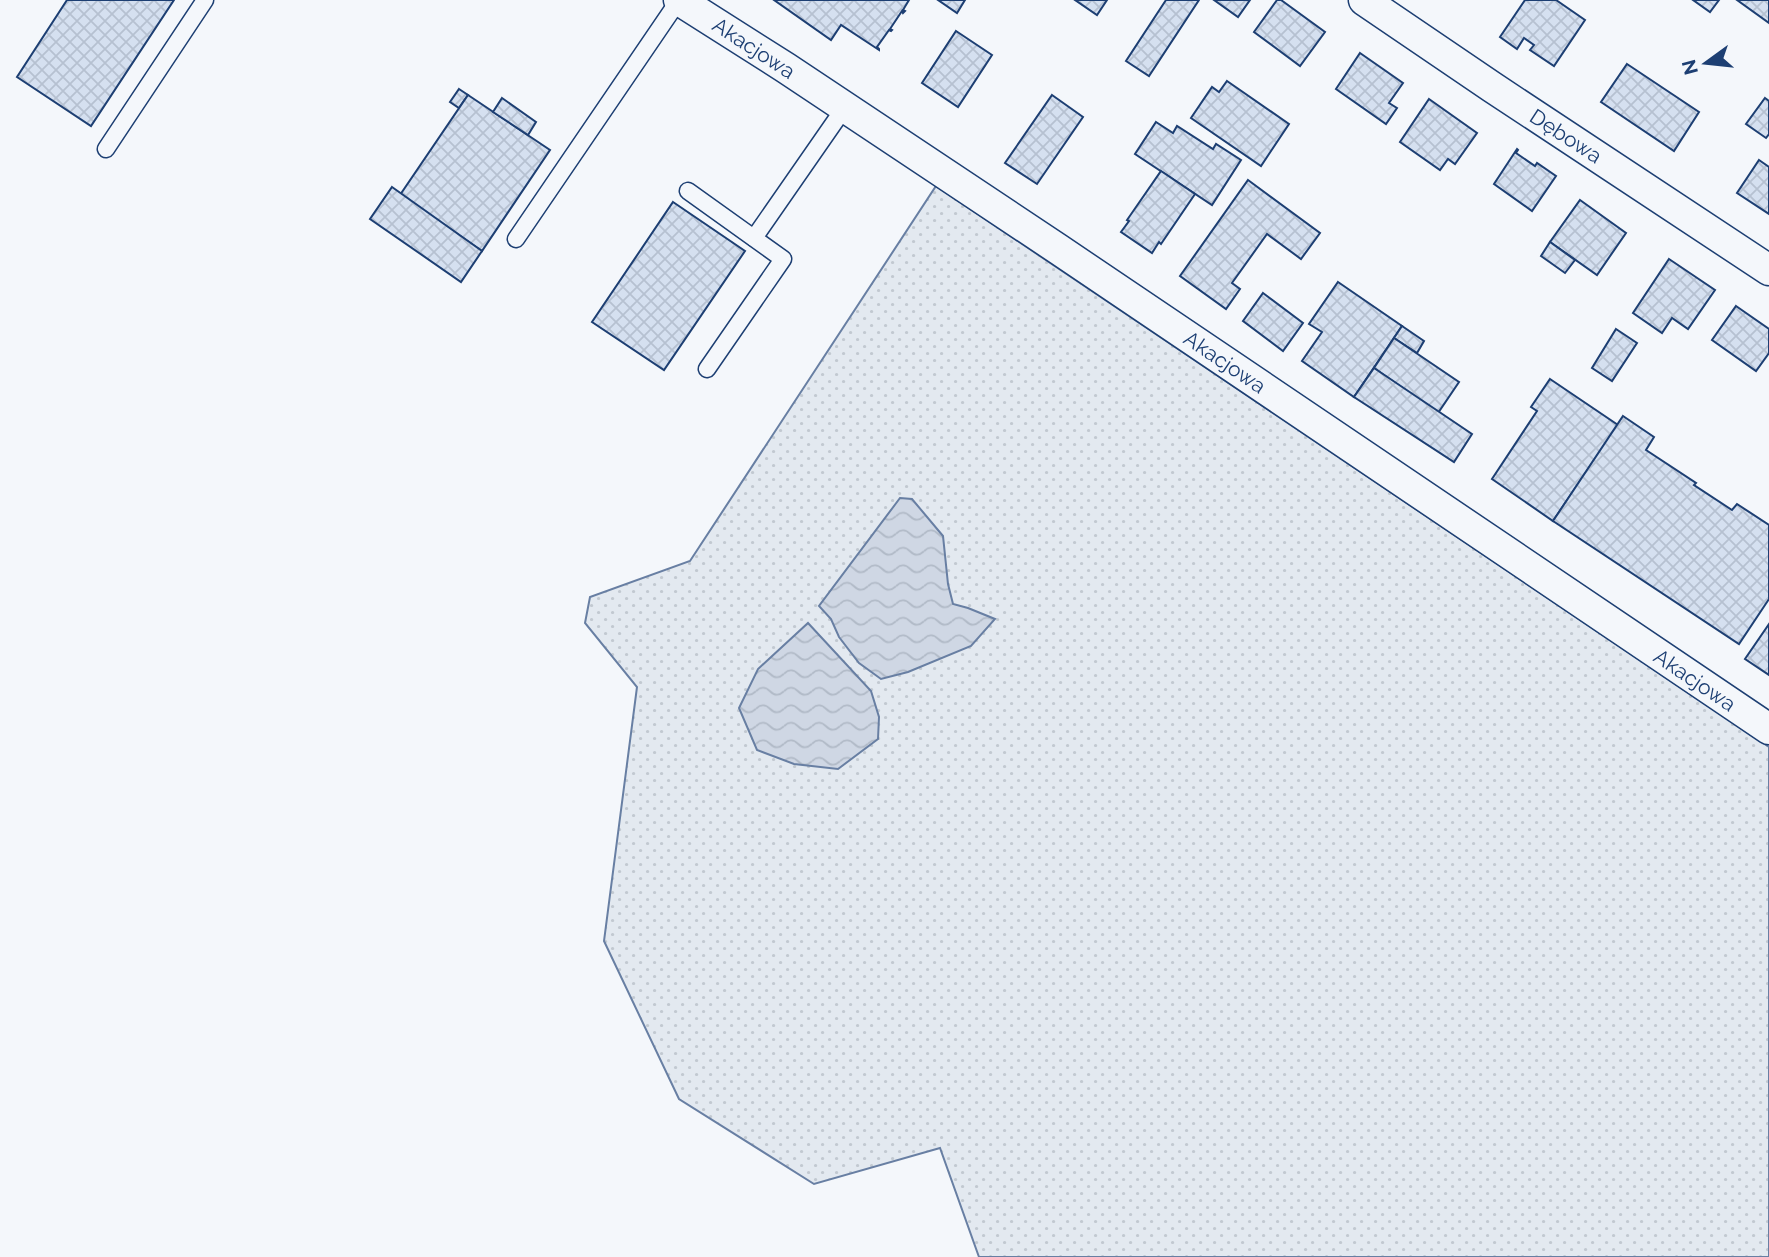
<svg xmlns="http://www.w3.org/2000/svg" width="1769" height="1257" font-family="Raleway,sans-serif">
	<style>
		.grass { fill: url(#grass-dots); stroke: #687fa3; stroke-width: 2 }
		.water { fill: url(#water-waves); stroke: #687fa3; stroke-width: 2 }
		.building { fill: url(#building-cross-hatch); stroke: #1d3f73; stroke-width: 2 }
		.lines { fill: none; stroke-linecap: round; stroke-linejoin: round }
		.lane-casing { stroke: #1d3f73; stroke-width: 19 }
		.street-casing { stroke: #1d3f73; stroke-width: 33 }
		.lane { stroke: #f4f7fb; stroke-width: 16 }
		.street { stroke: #f4f7fb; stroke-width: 30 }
		.labels { text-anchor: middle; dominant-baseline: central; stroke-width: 5; stroke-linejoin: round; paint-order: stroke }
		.street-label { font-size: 21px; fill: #1d3f73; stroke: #f4f7fb }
	</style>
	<defs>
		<pattern id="grass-dots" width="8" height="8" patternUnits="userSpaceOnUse" patternTransform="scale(1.75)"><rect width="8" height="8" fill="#e3e9f0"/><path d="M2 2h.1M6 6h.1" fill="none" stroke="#c2c9d1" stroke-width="1.8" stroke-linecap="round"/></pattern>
		<pattern id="water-waves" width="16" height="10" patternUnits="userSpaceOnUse" patternTransform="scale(1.75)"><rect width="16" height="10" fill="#cfd7e4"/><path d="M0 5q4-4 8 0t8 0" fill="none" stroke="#b1bac7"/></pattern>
		<pattern id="building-cross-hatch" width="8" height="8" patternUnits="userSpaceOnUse" patternTransform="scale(1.75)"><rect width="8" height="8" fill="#d5e0f0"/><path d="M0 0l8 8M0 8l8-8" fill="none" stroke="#b6c1d1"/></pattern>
	</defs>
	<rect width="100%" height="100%" fill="#f4f7fb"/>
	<polygon class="grass" points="936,186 1769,747 1769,1257 979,1257 940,1148 814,1184 679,1099 604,941 637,687 585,623 590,597 690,561"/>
	<g class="water">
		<polygon points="900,498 912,499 943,536 948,584 953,604 968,608 995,619 971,646 908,672 881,679 859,663 839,637 831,619 819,606"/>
		<polygon points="808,623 871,691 879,717 878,739 838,769 794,764 757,750 739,708 758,669"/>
	</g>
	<g class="building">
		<polygon points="67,0 174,0 91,126 17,77"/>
		<polygon points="774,0 909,0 903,10 905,11 903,13 902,11 890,29 892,30 891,31 889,30 877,47 879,49 879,50 841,25 831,40"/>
		<polygon points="938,0 965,0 957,13"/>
		<polygon points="1075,0 1107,0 1097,15"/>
		<polygon points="1166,0 1199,0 1149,76 1126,61"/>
		<polygon points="1214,0 1250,0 1238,17"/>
		<polygon points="1277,0 1281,0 1325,32 1300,66 1254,32"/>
		<polygon points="1525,0 1556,0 1585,20 1554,66 1530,50 1534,45 1524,38 1517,49 1500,37"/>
		<polygon points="1693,0 1719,0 1710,12"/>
		<polygon points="1737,0 1769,0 1769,23"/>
		<polygon points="956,31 992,55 958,107 922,83"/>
		<polygon points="1360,53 1403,83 1389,103 1397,108 1386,124 1336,89"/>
		<polygon points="1627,64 1699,112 1674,151 1601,102"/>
		<polygon points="1227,81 1289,124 1261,166 1191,118 1212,87 1219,92"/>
		<polygon points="459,89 468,95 459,108 450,102"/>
		<polygon points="468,95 550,150 482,251 400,195"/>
		<polygon points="1052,95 1083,117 1037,184 1005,163"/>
		<polygon points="502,98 536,122 528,135 493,112"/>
		<polygon points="1765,98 1769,101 1769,134 1766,138 1746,124"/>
		<polygon points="1429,99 1477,133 1455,164 1448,159 1440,170 1400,142"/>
		<polygon points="1156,122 1173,133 1177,126 1213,149 1216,144 1241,160 1212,205 1135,154"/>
		<polygon points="1517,149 1518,150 1516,153 1535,166 1537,163 1556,176 1532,211 1494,184"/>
		<polygon points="1759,160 1769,167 1769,214 1737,193"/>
		<polygon points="1161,171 1195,194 1161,244 1159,242 1152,253 1121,232 1129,221 1127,220"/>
		<polygon points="1248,180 1320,233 1301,259 1267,234 1232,283 1240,289 1226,309 1180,276"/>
		<polygon points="392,187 482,251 461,282 370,219"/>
		<polygon points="1580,200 1626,233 1597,275 1550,242"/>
		<polygon points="673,202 745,251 664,370 592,322"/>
		<polygon points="1550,242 1575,260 1565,273 1541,256"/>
		<polygon points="1669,259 1715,290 1688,329 1672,318 1662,333 1633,313"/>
		<polygon points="1338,282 1402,326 1354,397 1302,361 1322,332 1309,324"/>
		<polygon points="1263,293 1303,323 1283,351 1243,321"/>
		<polygon points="1736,306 1769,329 1769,353 1756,371 1712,340"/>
		<polygon points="1402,326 1424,341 1417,353 1394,338"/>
		<polygon points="1616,329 1637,343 1612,381 1592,368"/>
		<polygon points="1394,338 1459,382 1438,413 1374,368"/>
		<polygon points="1374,368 1472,434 1454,462 1354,397"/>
		<polygon points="1550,379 1618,425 1553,521 1492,479 1537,411 1531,407"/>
		<polygon points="1623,416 1654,437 1646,450 1696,483 1694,485 1732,510 1737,504 1769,525 1769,599 1739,644 1553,521"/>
		<polygon points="1769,624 1769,675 1745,659"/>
	</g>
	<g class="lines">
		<defs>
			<g id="lane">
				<polyline points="106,149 205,0"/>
				<polyline points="688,191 783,259 707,369"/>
				<polyline points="754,238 845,107"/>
				<polyline points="516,239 679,0"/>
			</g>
			<g id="street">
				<polyline points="679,0 786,68 1058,249 1769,729"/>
				<polyline points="1364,0 1492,87 1769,270"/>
			</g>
		</defs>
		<use href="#lane" class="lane-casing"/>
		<use href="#street" class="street-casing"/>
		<use href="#lane" class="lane"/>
		<use href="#street" class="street"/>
	</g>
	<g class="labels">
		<g class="street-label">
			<text transform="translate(754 48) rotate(33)">Akacjowa</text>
			<text transform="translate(1566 136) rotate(33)">Dębowa</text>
			<text transform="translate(1225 362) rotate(34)">Akacjowa</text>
			<text transform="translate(1695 680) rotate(34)">Akacjowa</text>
		</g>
	</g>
	<g transform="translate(1706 63) rotate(255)" stroke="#f4f7fb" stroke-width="5" paint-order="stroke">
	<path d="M0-5L12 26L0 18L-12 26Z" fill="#1d3f73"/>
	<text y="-10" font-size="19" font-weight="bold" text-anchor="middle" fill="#1d3f73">N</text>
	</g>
</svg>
